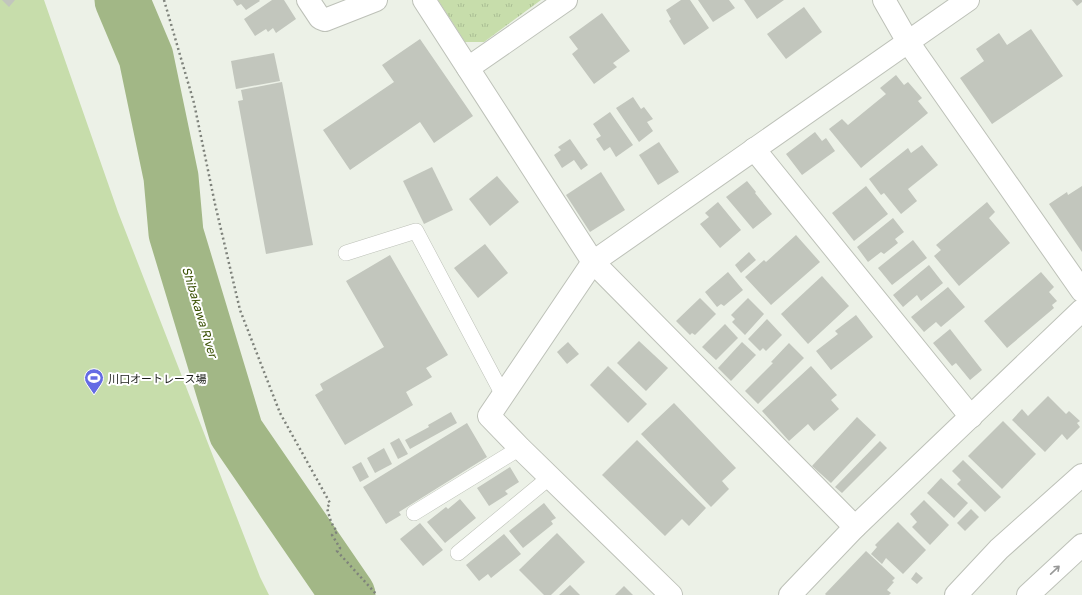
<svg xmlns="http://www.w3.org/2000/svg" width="1082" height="595" font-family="'Golos Text','Noto Sans JP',sans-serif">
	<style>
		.park { fill: url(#park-tufts) }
		.pitch { fill: #c7ddab }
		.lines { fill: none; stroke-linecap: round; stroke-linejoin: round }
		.river { stroke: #a2b786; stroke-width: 55 }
		.building { fill: #c2c6bd }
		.service-casing { stroke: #bdc1b8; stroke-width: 16 }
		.minor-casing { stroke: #bdc1b8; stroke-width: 24 }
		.tertiary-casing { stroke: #bdc1b8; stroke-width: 24 }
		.path { stroke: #7e827b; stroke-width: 2.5; stroke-dasharray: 2 3; stroke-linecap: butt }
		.service { stroke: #fff; stroke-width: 15 }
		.minor { stroke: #fff; stroke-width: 22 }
		.tertiary { stroke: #fff; stroke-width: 22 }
		.oneway { stroke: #989998 }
		.labels { text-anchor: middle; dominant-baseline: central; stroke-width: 4; stroke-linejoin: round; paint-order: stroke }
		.poi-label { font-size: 11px; fill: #1b1d19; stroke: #fff; text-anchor: start }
		.water-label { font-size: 12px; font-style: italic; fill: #3a5104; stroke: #fff }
	</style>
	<defs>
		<pattern id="park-tufts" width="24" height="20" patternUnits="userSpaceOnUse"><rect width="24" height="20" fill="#c7ddab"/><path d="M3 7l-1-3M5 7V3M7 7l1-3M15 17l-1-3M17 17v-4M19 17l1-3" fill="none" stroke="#aabd93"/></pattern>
	</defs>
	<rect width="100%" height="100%" fill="#ecf1e7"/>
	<polygon class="park" points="438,0 541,0 484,42 465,42"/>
	<polygon class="pitch" points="0,0 44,0 118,212 260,577 269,595 0,595"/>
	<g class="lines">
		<polyline class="river" points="122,0 146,57 171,177 176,233 236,432 348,595"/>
	</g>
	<g class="building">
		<polygon points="2,0 15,0 9,7"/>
		<polygon points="233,0 259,0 260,1 246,10 241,4 237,6"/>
		<polygon points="272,0 284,0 296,19 276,33 273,28 268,32 266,29 255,36 244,19"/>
		<polygon points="681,0 690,0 709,28 684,45 669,21 671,19 666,10"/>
		<polygon points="698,0 729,0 735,8 713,22"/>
		<polygon points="744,0 784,0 757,19"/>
		<polygon points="1072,0 1082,0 1082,2 1077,6"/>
		<polygon points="804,7 822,32 786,59 767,34"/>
		<polygon points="602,13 630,51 613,63 617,67 594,84 572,54 578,49 569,37"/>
		<polygon points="1031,29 1063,76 992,124 960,78 984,61 976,49 999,33 1007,45"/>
		<polygon points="420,39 473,116 434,143 420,122 350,170 323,130 394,82 382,65"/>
		<polygon points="274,53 280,81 236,89 231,61"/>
		<polygon points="896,75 904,85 908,82 922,98 918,101 928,113 861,168 829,129 842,119 848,125 886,94 880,88"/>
		<polygon points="282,82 313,245 266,254 238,101 243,100 241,90"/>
		<polygon points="633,97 641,109 644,107 653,119 647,122 653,131 639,142 616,108"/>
		<polygon points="610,112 633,145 616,157 610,147 604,151 596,139 601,136 593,124"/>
		<polygon points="815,132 822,141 826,138 835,151 802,175 786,154"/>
		<polygon points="570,139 588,165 581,170 574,160 562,168 554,155 561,150 558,147"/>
		<polygon points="659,142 679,172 658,185 639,155"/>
		<polygon points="922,145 938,165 908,189 917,201 901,214 884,193 881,195 869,179 908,148 911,153"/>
		<polygon points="432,167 453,210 424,224 403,181"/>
		<polygon points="601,172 625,210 590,232 566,195"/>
		<polygon points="497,176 519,202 490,226 469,199"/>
		<polygon points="747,181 756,192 755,193 772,214 753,229 726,197"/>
		<polygon points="866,186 888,214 854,241 832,213"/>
		<polygon points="1082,186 1082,252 1049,204 1067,192 1068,195"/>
		<polygon points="718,202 741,230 720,248 700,224 709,217 705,213"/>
		<polygon points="987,202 995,212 989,218 1010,243 959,286 934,256 941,250 936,245"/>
		<polygon points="893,218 904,232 895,239 898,243 884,254 881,252 868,262 857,247"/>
		<polygon points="796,235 820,262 771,305 745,277 764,260 766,262"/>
		<polygon points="913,240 927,258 892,285 878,268"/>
		<polygon points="485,244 508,273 478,298 454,268"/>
		<polygon points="749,252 756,260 741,273 735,265"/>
		<polygon points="390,255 448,355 426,368 432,377 406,392 413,405 345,445 315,395 323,390 320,384 384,347 346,281"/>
		<polygon points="929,265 943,283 921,301 917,295 903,307 893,295"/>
		<polygon points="728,272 743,290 724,306 721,304 717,307 705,292"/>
		<polygon points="1041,272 1054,287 1049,292 1057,301 1052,305 1054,308 1007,348 984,321"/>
		<polygon points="822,276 849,306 808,344 781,314"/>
		<polygon points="948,287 965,307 941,327 936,322 924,332 911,317"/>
		<polygon points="700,298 716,314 695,335 692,333 690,335 676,321"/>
		<polygon points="748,298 764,314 745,335 732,322 735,319 731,315"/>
		<polygon points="856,315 873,337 831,370 816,351 838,334 835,331"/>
		<polygon points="767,319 782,335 766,351 763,348 760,351 748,339"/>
		<polygon points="725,324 738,338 716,360 702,347"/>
		<polygon points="950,329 982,370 970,380 956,363 952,366 933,343"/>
		<polygon points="639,341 668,368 646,391 617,363"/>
		<polygon points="568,342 579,354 567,364 557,352"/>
		<polygon points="742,342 756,355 731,381 718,368"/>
		<polygon points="789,343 804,358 758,404 745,391 773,363 771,362"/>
		<polygon points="608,366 647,404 628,423 590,385"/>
		<polygon points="811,366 837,395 831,400 839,409 814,431 808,424 789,441 762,411"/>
		<polygon points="1048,396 1066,414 1069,411 1080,421 1077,423 1080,427 1067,440 1062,434 1045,452 1012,420 1022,409 1028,416"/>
		<polygon points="674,403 736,468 722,481 729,489 711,507 641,434"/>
		<polygon points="451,412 457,423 410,449 405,440 429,427 428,425"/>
		<polygon points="857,417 876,435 831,483 812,466"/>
		<polygon points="1003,421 1036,454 1002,489 968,456"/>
		<polygon points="467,423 487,457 399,512 401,515 386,524 363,487"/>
		<polygon points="399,438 408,454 398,459 390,443"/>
		<polygon points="637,440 706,508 689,526 682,519 665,536 602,475"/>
		<polygon points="880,441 887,448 842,493 835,487"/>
		<polygon points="384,448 392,464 375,473 367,458"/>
		<polygon points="963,460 1001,497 985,512 957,484 961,480 952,471"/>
		<polygon points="361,462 369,477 360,482 352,467"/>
		<polygon points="510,467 519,482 505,491 508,494 489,506 477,488"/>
		<polygon points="941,478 968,503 954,518 927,493"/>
		<polygon points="460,499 476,518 445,543 427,522 446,507 448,509"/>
		<polygon points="924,500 949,525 930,545 912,527 917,522 910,514"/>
		<polygon points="544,503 556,518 551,521 553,524 523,548 509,531"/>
		<polygon points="971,509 979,517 965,531 957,523"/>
		<polygon points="898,522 926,550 903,574 886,558 882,564 871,554 877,547 875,545"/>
		<polygon points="420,523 443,550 423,566 400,539"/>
		<polygon points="557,533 585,562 551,595 544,595 519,570"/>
		<polygon points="504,534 521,554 491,578 488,574 479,581 466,565"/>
		<polygon points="866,551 895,578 892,581 894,582 887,590 891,593 889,595 826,595 825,594"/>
		<polygon points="916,572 923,578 917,584 911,579"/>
		<polygon points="570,585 580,595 559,595"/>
		<polygon points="624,586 633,595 615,595"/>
	</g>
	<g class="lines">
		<defs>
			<g id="service">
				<polyline points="346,253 416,231 503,395"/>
				<polyline points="414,513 520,448"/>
				<polyline points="458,553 550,477"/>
			</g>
			<g id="minor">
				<polyline points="308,0 320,18 325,20 376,0"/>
				<polyline points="424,0 593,262 855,527"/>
				<polyline points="468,68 566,0"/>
				<polyline points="754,149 971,417"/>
				<polyline points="671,595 520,448 489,416 593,262 968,0"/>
				<polyline points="790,595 855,527 1082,310"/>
				<polyline points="1028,595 1082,545"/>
			</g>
			<g id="tertiary">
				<polyline points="884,0 908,42 1082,291"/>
				<polyline points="956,595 999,549 1082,475"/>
			</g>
		</defs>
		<use href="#service" class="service-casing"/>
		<use href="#minor" class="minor-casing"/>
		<use href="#tertiary" class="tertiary-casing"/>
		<polyline class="path" points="164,0 194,103 215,204 240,310 280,413 330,503 327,508 331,522 337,532 332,535 340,548 337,551 377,595"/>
		<use href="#service" class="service"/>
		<use href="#minor" class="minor"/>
		<use href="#tertiary" class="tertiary"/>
	</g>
	<defs><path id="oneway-shaft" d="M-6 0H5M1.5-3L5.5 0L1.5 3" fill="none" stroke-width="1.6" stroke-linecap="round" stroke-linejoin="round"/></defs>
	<use class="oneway" href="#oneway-shaft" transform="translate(1055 570) rotate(-43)"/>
	<defs>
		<symbol id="stadium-pin" viewBox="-11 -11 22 30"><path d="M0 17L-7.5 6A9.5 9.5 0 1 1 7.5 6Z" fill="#646be4" stroke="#fff"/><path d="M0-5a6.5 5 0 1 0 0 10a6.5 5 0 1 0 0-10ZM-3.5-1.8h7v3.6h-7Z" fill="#fff"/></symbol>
	</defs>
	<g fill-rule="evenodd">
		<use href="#stadium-pin" x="83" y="367" width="22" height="30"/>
	</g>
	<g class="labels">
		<g class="poi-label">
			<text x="108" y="378">川口オートレース場</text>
		</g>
		<g class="water-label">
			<text transform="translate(200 312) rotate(73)">Shibakawa River</text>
		</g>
	</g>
</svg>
